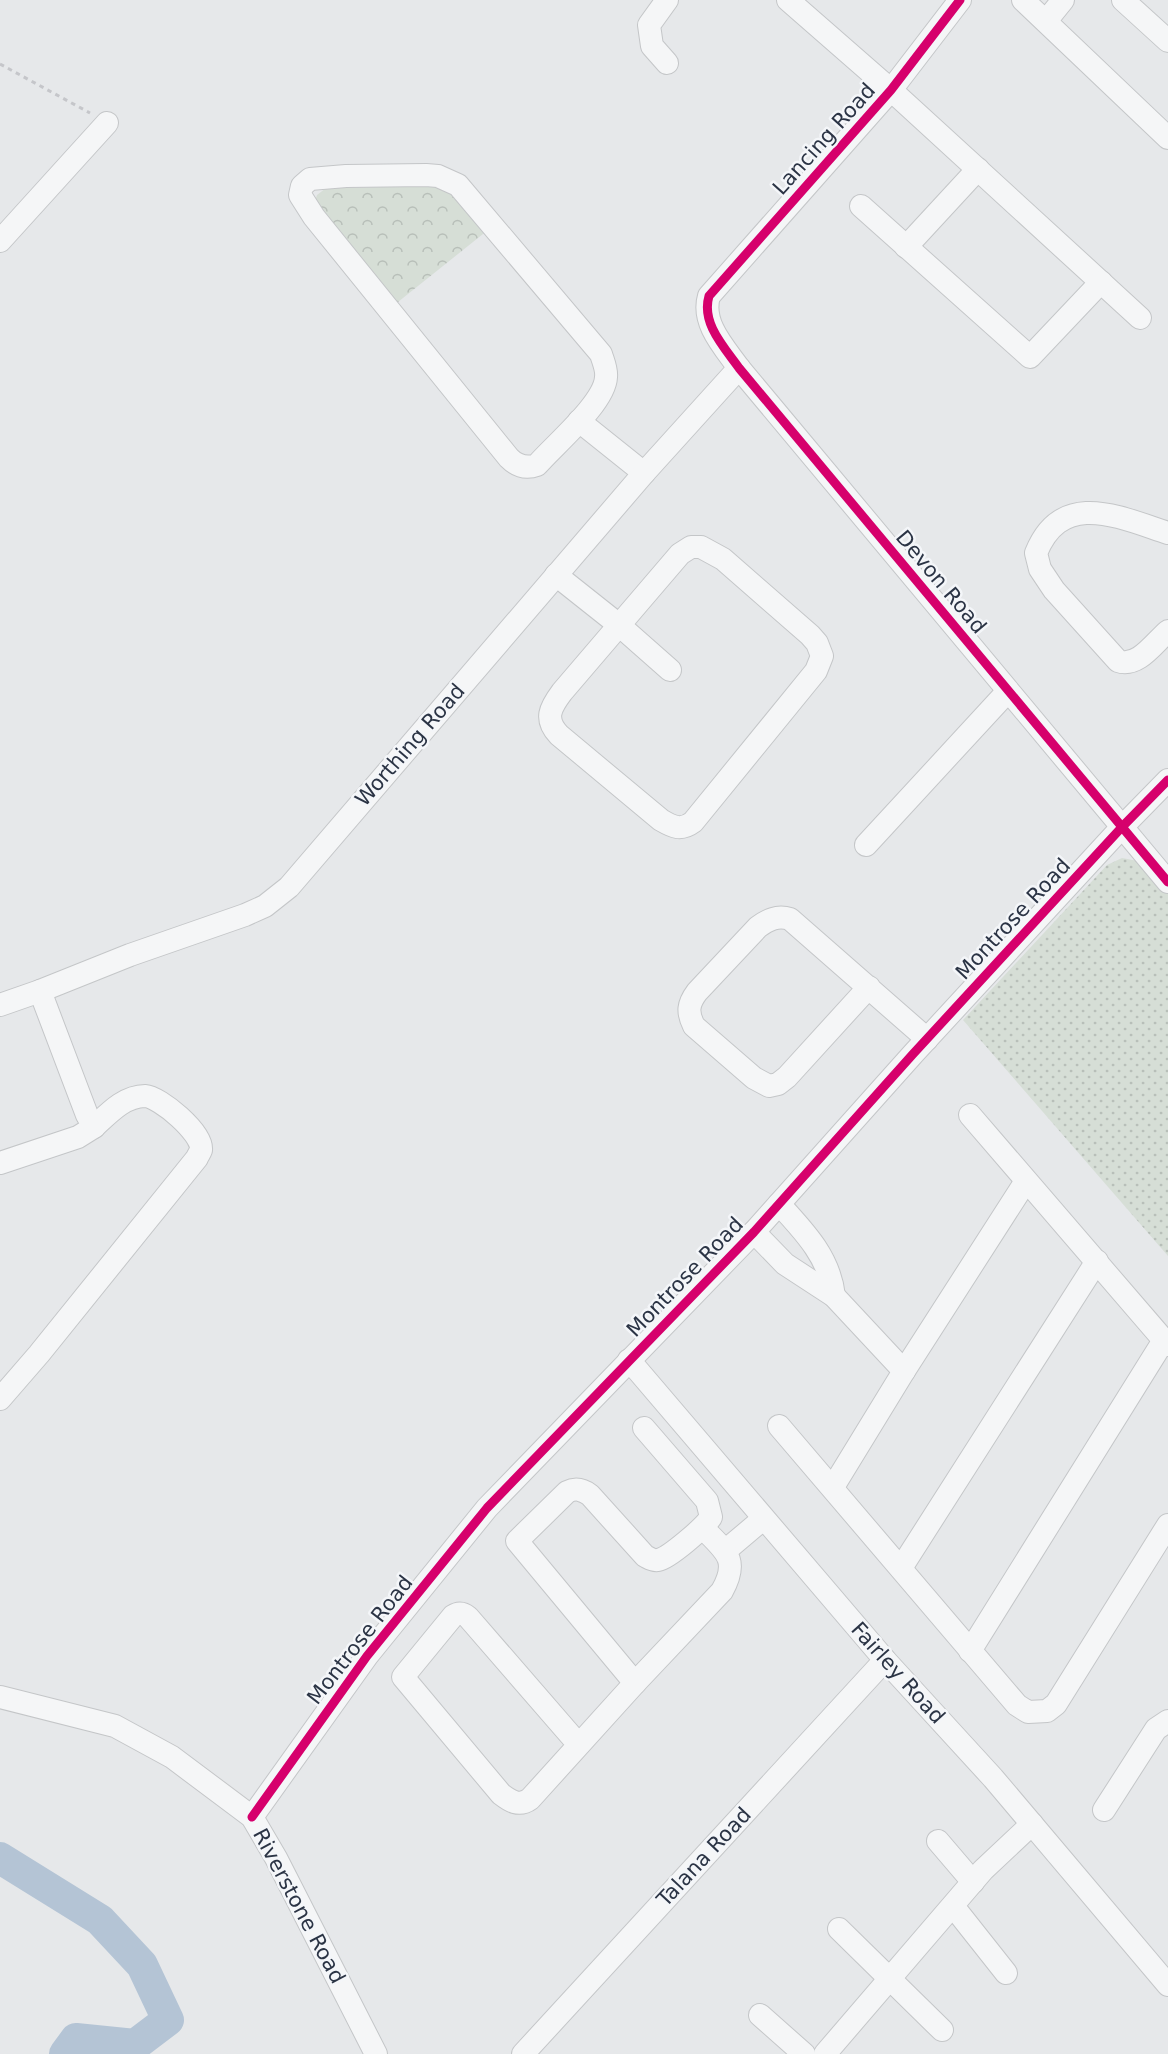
<svg xmlns="http://www.w3.org/2000/svg" width="1168" height="2054" font-family="'DejaVu Sans',sans-serif">
	<style>
		.grass { fill: url(#grass-dots) }
		.park { fill: url(#park-crowns) }
		.lines { fill: none; stroke-linecap: round; stroke-linejoin: round }
		.river { stroke: #b4c4d5; stroke-width: 32 }
		.minor-casing { stroke: #c4c6c8; stroke-width: 24 }
		.path { stroke: #c5c6ca; stroke-width: 3; stroke-dasharray: 4.5 4.5; stroke-linecap: butt }
		.minor { stroke: #f5f6f7; stroke-width: 22 }
		.cycleway-casing { stroke: #f4f6f9; stroke-width: 13 }
		.cycleway { stroke: #d6006c; stroke-width: 9 }
		.labels { text-anchor: middle; dominant-baseline: central; stroke-width: 5; stroke-linejoin: round; paint-order: stroke }
		.street-label { font-size: 21px; fill: #2b3445; stroke: #f4f6f9 }
	</style>
	<defs>
		<pattern id="grass-dots" width="8" height="8" patternUnits="userSpaceOnUse" patternTransform="scale(1.5)"><rect width="8" height="8" fill="#d6ded6"/><path d="M2 2h.1M6 6h.1" fill="none" stroke="#b8bfb9" stroke-width="1.8" stroke-linecap="round"/></pattern>
		<pattern id="park-crowns" width="20" height="18" patternUnits="userSpaceOnUse" patternTransform="scale(1.5)"><rect width="20" height="18" fill="#d6ded6"/><path d="M2 6a3 3 0 1 1 6 0M12 15a3 3 0 1 1 6 0" fill="none" stroke="#b8bfb9"/></pattern>
	</defs>
	<rect width="100%" height="100%" fill="#e6e8ea"/>
	<polygon class="grass" points="1122,858 1138,861 1168,892 1168,1256 963,1020 1107,865"/>
	<polygon class="park" points="436,186 451,188 488,230 393,306 314,204 317,195 326,188"/>
	<g class="lines">
		<polyline class="river" points="0,1858 100,1920 142,1965 168,2020 135,2045 76,2039 65,2054"/>
		<defs>
			<g id="minor">
				<polyline points="788,0 891,90 1140,318"/>
				<path d="M960,0L891,90L709,296C701,323 724,347 739,368L1168,882"/>
				<polyline points="1023,0 1168,138"/>
				<polyline points="1123,0 1168,41"/>
				<polyline points="1046,21 1063,0"/>
				<polyline points="667,63 652,46 649,25 667,0"/>
				<path d="M426,175L438,176L458,185L601,354C603,361 607,369 606,377C605,403 554,445 537,465C526,469 517,466 509,458L314,217L300,195L302,186L310,179L346,176Z"/>
				<polyline points="861,206 1030,357 1101,282"/>
				<polyline points="0,241 107,123"/>
				<polyline points="906,247 978,169"/>
				<polyline points="579,421 644,473"/>
				<path d="M1168,533C1119,517 1062,489 1036,553L1040,569L1054,590L1118,661C1138,668 1154,643 1168,631"/>
				<path d="M691,547H701L723,559L810,635L817,643L822,656L816,671L693,822C681,831 673,827 661,820L559,735C544,719 550,708 562,692L680,554Z"/>
				<polyline points="556,575 619,625 670,670"/>
				<polyline points="866,845 1008,691"/>
				<path d="M869,987L787,1077L778,1084L769,1086L754,1078L694,1026C687,1012 688,1004 697,992L758,927C768,920 777,915 790,919L927,1039"/>
				<polyline points="0,1005 40,991 130,955 245,915 265,906 289,887 644,473 739,368"/>
				<polyline points="970,1115 1168,1345"/>
				<polyline points="0,1163 78,1137 94,1127 87,1115 40,991"/>
				<path d="M779,1204C804,1231 830,1258 834,1296"/>
				<polyline points="754,1232 785,1264 834,1296 904,1371"/>
				<polyline points="629,1360 885,1660 993,1778 1168,1985"/>
				<path d="M0,1399L39,1354L197,1158C198,1155 200,1153 201,1150C203,1133 160,1097 145,1096C124,1096 108,1114 94,1127"/>
				<polyline points="779,1426 1017,1705 1028,1712 1047,1711 1056,1704 1168,1525"/>
				<polyline points="833,1487 904,1371 1026,1181"/>
				<polyline points="725,1551 763,1519"/>
				<polyline points="901,1568 1097,1261"/>
				<polyline points="970,1651 1164,1340"/>
				<path d="M635,1683L517,1541L567,1492C575,1488 582,1489 590,1495L645,1556C649,1558 653,1561 658,1560C669,1558 705,1527 711,1517L707,1501L644,1428"/>
				<polyline points="0,1697 115,1726 172,1757 252,1817 276,1858 376,2054"/>
				<path d="M579,1745L468,1617C463,1613 459,1612 453,1616L403,1677L501,1794C510,1801 519,1807 530,1799L635,1683L722,1591C740,1559 725,1551 703,1528"/>
				<polyline points="1104,1810 1156,1729 1168,1721"/>
				<polyline points="252,1817 367,1656 487,1508 754,1232 913,1054 1122,827 1168,780"/>
				<polyline points="938,1841 973,1882"/>
				<polyline points="953,1906 1006,1973"/>
				<polyline points="839,1929 942,2030"/>
				<polyline points="760,2015 804,2054"/>
				<polyline points="523,2054 885,1660"/>
				<polyline points="825,2054 983,1870 1032,1824"/>
			</g>
		</defs>
		<use href="#minor" class="minor-casing"/>
		<polyline class="path" points="0,64 90,113"/>
		<use href="#minor" class="minor"/>
		<defs>
			<g id="cycleway">
				<path d="M960,0L891,90L709,296C701,323 724,347 739,368L1168,882"/>
				<polyline points="252,1817 367,1656 487,1508 754,1232 913,1054 1122,827 1168,780"/>
			</g>
		</defs>
		<use href="#cycleway" class="cycleway-casing"/>
		<use href="#cycleway" class="cycleway"/>
	</g>
	<g class="labels">
		<g class="street-label">
			<text transform="translate(824 139) rotate(-48)">Lancing Road</text>
			<text transform="translate(941 582) rotate(50)">Devon Road</text>
			<text transform="translate(410 745) rotate(-49)">Worthing Road</text>
			<text transform="translate(1013 919) rotate(-47)">Montrose Road</text>
			<text transform="translate(685 1277) rotate(-46)">Montrose Road</text>
			<text transform="translate(360 1640) rotate(-52)">Montrose Road</text>
			<text transform="translate(898 1673) rotate(48)">Fairley Road</text>
			<text transform="translate(704 1857) rotate(-47)">Talana Road</text>
			<text transform="translate(299 1906) rotate(62)">Riverstone Road</text>
		</g>
	</g>
</svg>
